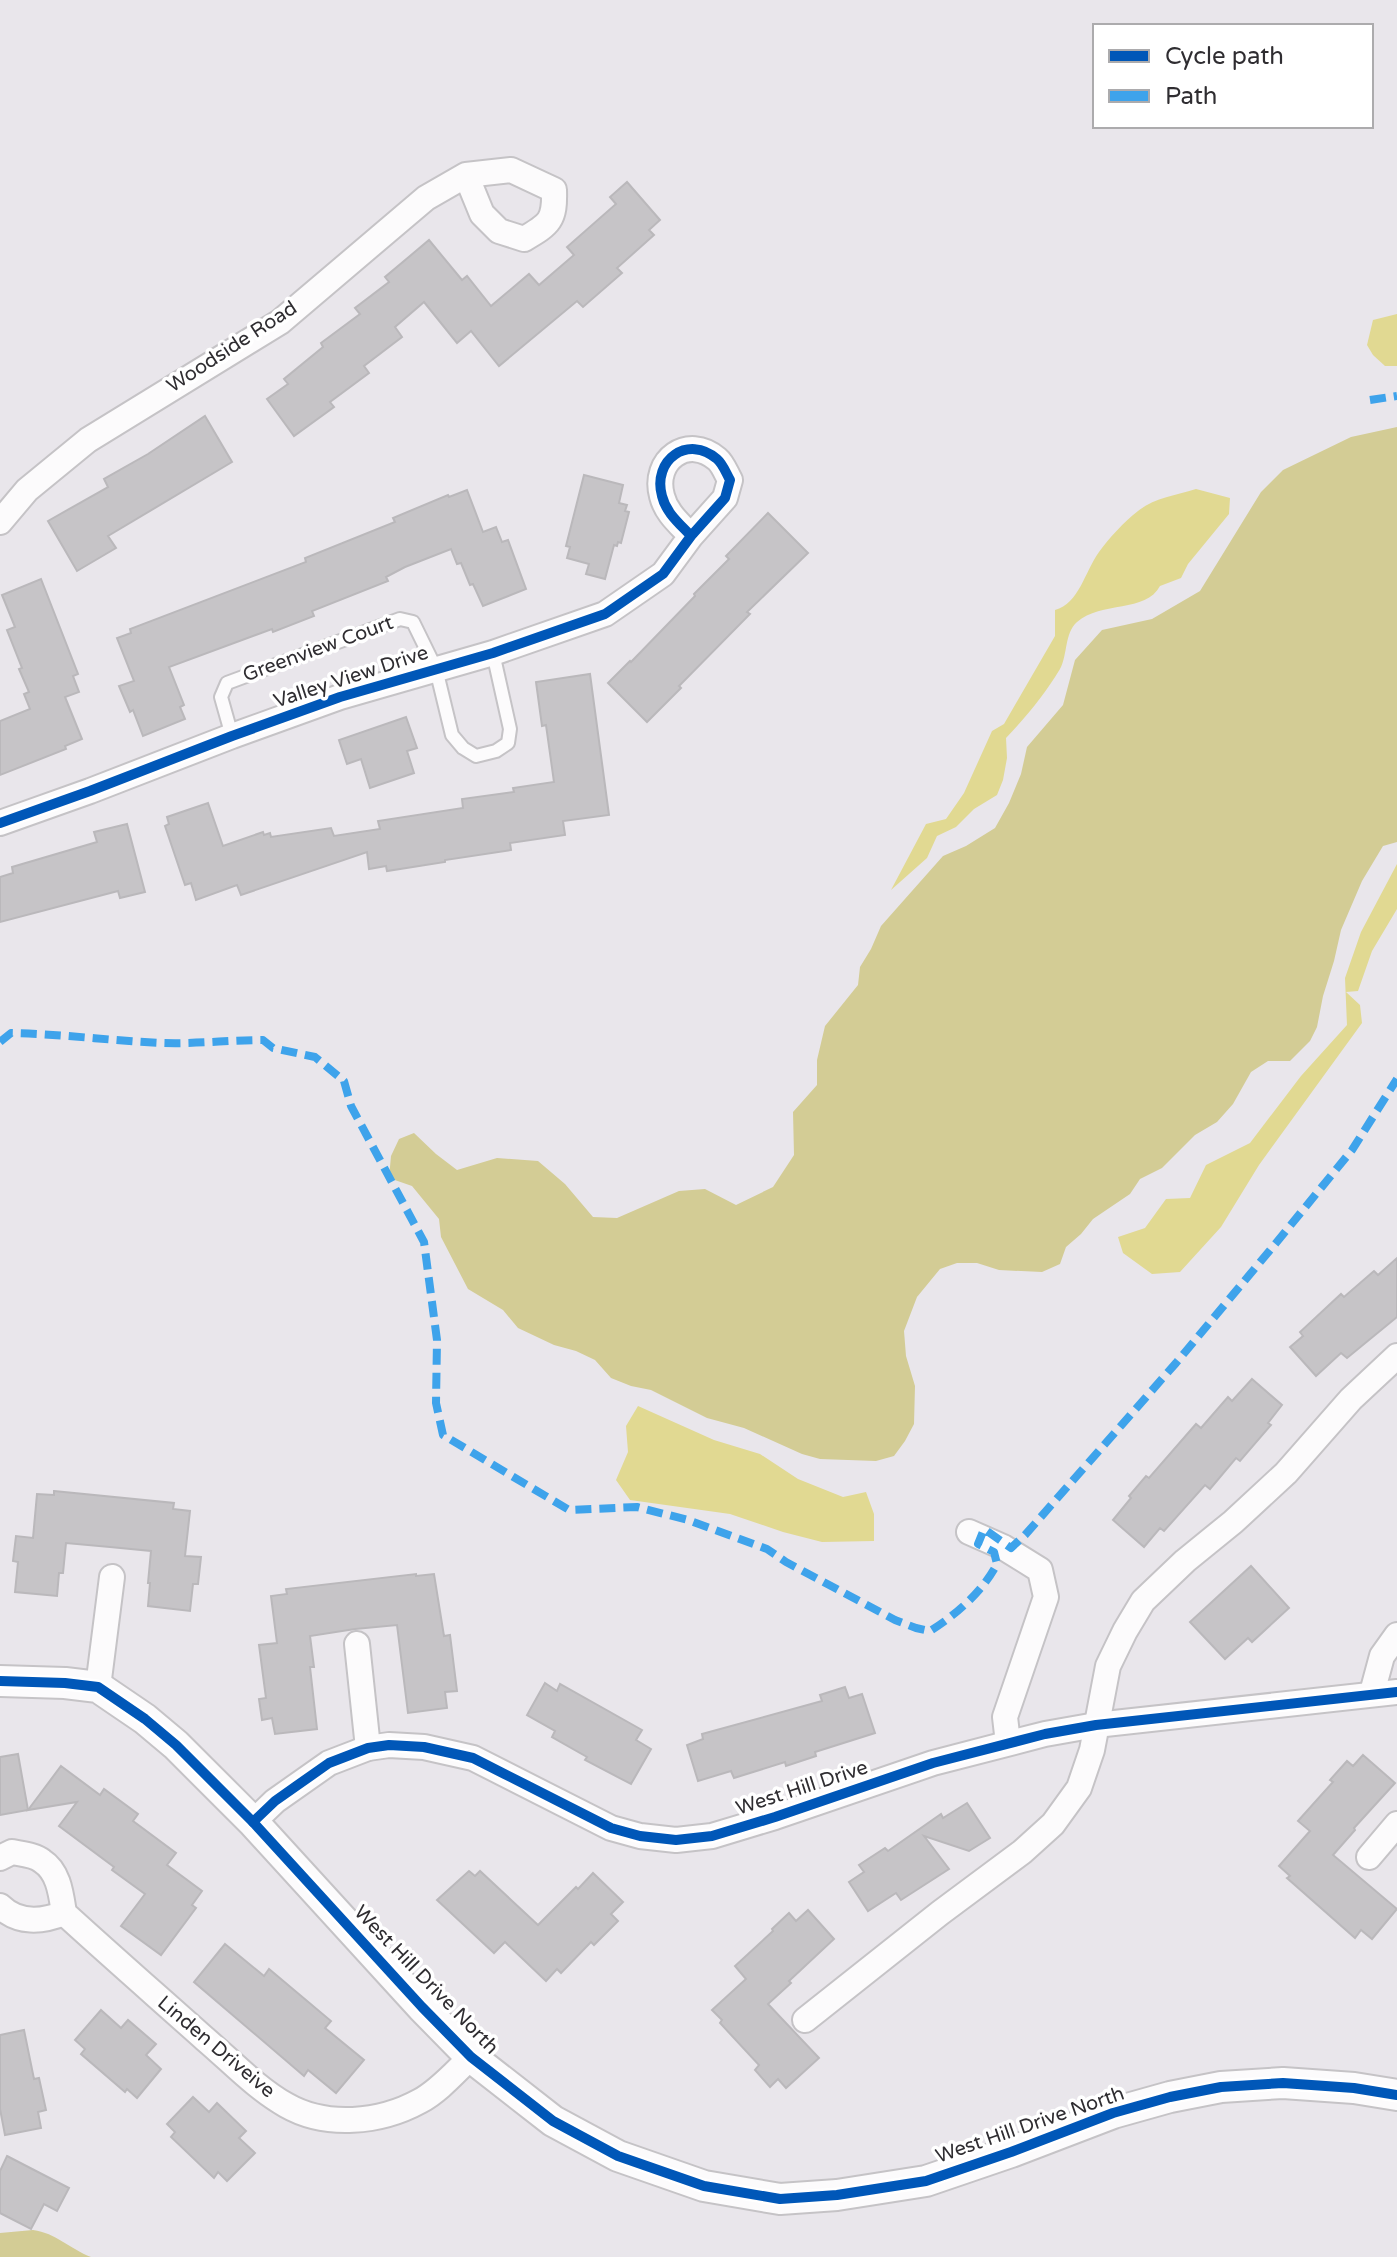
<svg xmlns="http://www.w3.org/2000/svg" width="1397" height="2257" font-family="'Varela Round',sans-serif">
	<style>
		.forest { fill: #d3cc95 }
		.water { fill: #e1d992 }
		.building { fill: #c6c4c7; stroke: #bab8bb; stroke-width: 2 }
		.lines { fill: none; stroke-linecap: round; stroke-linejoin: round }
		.service-casing { stroke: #c5c3c6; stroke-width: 16 }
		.minor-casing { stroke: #c5c3c6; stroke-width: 28 }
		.tertiary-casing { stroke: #c5c3c6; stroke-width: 34 }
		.service { stroke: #fcfbfc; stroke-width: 12 }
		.minor { stroke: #fcfbfc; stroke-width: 24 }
		.tertiary { stroke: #fcfbfc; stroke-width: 30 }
		.quiet { stroke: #3ea3eb; stroke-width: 8; stroke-dasharray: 16 8; stroke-linecap: butt }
		.cycleway-casing { stroke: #fff; stroke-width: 15 }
		.cycleway { stroke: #0057b8; stroke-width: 10 }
		.labels { text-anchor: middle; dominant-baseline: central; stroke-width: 7; stroke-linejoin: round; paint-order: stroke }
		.street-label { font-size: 20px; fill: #2f2d31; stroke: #fff }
	</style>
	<rect width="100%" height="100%" fill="#e9e6eb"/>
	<g class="forest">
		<polygon points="1397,427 1397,842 1383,846 1362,881 1341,930 1334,961 1323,996 1317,1027 1310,1041 1290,1061 1268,1061 1251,1072 1233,1104 1217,1122 1195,1135 1162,1168 1140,1179 1130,1194 1093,1219 1081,1234 1066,1247 1060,1264 1042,1272 999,1270 977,1263 957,1263 940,1269 917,1297 904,1331 906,1356 915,1386 914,1424 905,1441 894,1456 876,1461 820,1459 802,1454 744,1428 707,1418 651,1390 631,1386 611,1378 595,1360 576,1351 554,1345 518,1328 503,1310 468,1289 441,1237 439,1219 412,1186 389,1178 391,1156 399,1139 414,1133 436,1154 457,1170 497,1158 538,1161 565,1184 593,1217 617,1218 679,1191 705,1189 736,1205 773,1187 794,1155 793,1112 817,1085 817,1060 825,1026 858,985 860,967 871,949 881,926 943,856 966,846 995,828 1009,803 1021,774 1027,747 1063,705 1075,660 1102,630 1152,619 1200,591 1261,492 1283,470 1351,437"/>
		<path d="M33,2230C56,2233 70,2249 91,2257H0V2233Z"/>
	</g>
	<g class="water">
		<polygon points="1397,314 1397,366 1385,366 1373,355 1367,345 1373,320"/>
		<path d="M1196,489L1230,498L1229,514L1188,564L1181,578L1160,586C1146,613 1101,601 1077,622C1064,634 1068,654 1060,669C1045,694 1027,716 1006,738L1007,758L1003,780L997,795L974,809L956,827L937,836L927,858L891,890L926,824L946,819L964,793L992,731L1004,724L1055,636V610C1079,604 1085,571 1099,552C1109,538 1124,522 1138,511C1155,497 1175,496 1196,489Z"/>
		<polygon points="1397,864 1397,909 1372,951 1358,991 1346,992 1360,1005 1362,1023 1259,1165 1221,1227 1180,1272 1152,1274 1123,1253 1118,1237 1145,1228 1166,1199 1190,1198 1206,1165 1250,1143 1301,1076 1347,1025 1345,978 1361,932"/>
		<polygon points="638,1406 714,1440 760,1454 798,1479 843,1497 866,1492 874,1514 874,1541 822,1542 783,1532 730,1514 630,1500 616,1480 628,1452 626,1426"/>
	</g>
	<g class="building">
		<polygon points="627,182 660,220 649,230 654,235 617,268 622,273 583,307 577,301 499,366 471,331 457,343 424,302 395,327 402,337 364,366 369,373 330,402 334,407 294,436 267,399 288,384 284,379 323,347 321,343 360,314 355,308 389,282 385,277 429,240 462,280 467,276 491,306 529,274 539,285 574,255 567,247 616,204 610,197"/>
		<polygon points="205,416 232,462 108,536 116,548 77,571 48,521 108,487 104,479 148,454"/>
		<polygon points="584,475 623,485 619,503 627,505 625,511 629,512 621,543 618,542 617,546 614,545 605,579 586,574 589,564 567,558 570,547 566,546"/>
		<polygon points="467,490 483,532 496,527 502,542 508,540 526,589 483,606 473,584 470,585 461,563 457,564 451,549 405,567 386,577 388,581 312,611 314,616 273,632 272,629 169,667 184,705 180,707 185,719 143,736 133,710 130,712 119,686 134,681 117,638 131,633 130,629 306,562 305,558 395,522 393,518 448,495 449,497"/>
		<polygon points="768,513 808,553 747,612 750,614 679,686 681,688 647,722 608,683 630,661 631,662 695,596 694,594 729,559 726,556"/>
		<polygon points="41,579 78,674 73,676 79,692 65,697 82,739 65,746 66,749 0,775 0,721 30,709 24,694 29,692 19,669 22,668 7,630 15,627 2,595"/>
		<polygon points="590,674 609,815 563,821 565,835 510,843 511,850 445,860 445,862 387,871 386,866 369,869 367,852 241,895 237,885 196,900 191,883 185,885 165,826 169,824 167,817 208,803 223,846 263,832 264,835 270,833 271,837 331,828 334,836 380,829 378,821 463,808 462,799 514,792 513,788 554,782 546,725 542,726 536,682"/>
		<polygon points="406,717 417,748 407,751 414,773 370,788 361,759 347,764 339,740"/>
		<polygon points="127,824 145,892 120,898 118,891 0,922 0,877 13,873 12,867 97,842 94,832"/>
		<polygon points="1397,1258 1397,1317 1347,1358 1341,1353 1316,1376 1290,1347 1303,1336 1300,1332 1341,1294 1344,1297 1374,1271 1378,1275"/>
		<polygon points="1252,1379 1282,1405 1268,1423 1271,1425 1240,1461 1236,1458 1210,1489 1205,1485 1164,1531 1160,1528 1144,1547 1113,1520 1131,1498 1129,1496 1146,1476 1149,1478 1196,1424 1201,1428 1228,1397 1232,1401"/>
		<polygon points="54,1491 174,1503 173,1509 190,1511 185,1556 201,1557 198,1584 193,1584 190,1611 148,1606 150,1583 148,1583 151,1551 110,1547 66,1543 63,1573 59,1573 57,1596 15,1592 18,1562 13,1561 16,1536 33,1538 37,1494 54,1495"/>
		<polygon points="1251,1566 1289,1608 1252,1642 1248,1638 1225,1659 1190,1622"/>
		<polygon points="416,1574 416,1576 434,1574 444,1636 450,1635 457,1691 445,1692 447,1708 408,1713 397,1625 355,1629 310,1636 314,1667 310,1667 317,1729 275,1734 272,1718 262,1720 259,1699 266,1698 259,1645 277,1643 271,1596 287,1594 286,1589"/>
		<polygon points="545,1683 557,1691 560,1684 642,1730 636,1740 651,1749 631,1784 585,1760 587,1757 552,1737 555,1731 527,1715"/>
		<polygon points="845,1687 849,1698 862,1694 875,1733 815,1752 816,1756 786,1766 785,1762 734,1778 731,1771 698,1781 687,1745 703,1739 702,1734 822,1701 820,1695"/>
		<polygon points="18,1754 28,1810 0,1815 0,1757"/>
		<polygon points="1363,1755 1395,1783 1354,1828 1355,1830 1333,1855 1397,1909 1372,1939 1361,1930 1355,1938 1287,1878 1290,1876 1279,1866 1310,1831 1298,1821 1333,1782 1330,1780 1347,1761 1353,1766"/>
		<polygon points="61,1766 100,1795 104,1789 138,1814 133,1821 176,1853 167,1865 202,1891 192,1905 196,1908 161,1955 121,1926 145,1894 112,1870 114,1867 59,1826 77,1802 28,1810"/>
		<polygon points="967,1803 990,1838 969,1851 924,1836 949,1869 901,1900 896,1893 868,1911 849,1882 864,1872 859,1865 885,1848 888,1851 941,1814 943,1818"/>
		<polygon points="469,1871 475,1876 480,1871 538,1925 576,1887 578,1889 593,1873 623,1902 611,1914 618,1921 594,1945 591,1942 561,1973 557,1969 546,1981 505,1942 494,1953 437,1900"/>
		<polygon points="808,1910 834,1939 789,1981 791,1983 768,2004 819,2058 786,2088 778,2079 770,2087 755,2070 759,2065 720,2023 722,2020 712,2010 746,1979 735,1966 773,1931 772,1929 789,1913 796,1921"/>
		<polygon points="225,1944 264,1976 269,1969 331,2021 325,2028 364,2060 336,2093 308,2070 304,2076 194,1982"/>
		<polygon points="101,2010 121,2028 128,2020 156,2044 146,2055 161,2069 137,2098 127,2089 125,2092 81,2054 85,2049 75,2040"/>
		<polygon points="24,2030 34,2079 39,2078 46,2110 38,2112 41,2128 5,2135 0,2109 0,2035"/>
		<polygon points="193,2097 209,2112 217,2103 246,2131 239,2138 255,2153 227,2181 218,2172 214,2178 171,2137 175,2132 167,2124"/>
		<polygon points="7,2156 69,2188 57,2211 44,2204 31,2229 0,2213 0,2171"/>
	</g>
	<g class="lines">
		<defs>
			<polyline id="service" points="232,736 221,697 227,683 400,619 413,622 436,669 452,735 463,748 476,756 496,751 508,743 510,729 493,653"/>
			<g id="minor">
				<path d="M0,522L27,490L88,440L280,322L426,198L466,175L511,170L554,190C555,220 550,224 524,239L499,231L482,214L466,175"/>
				<path d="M0,823L90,791L232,736L340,697L493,653L605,614L663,574L691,536L725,498L730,480C726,473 723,464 717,459C688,434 652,460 662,496C666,513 680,524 691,536"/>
				<polyline points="969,1532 1003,1547 1040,1570 1046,1597 1005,1717 1008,1743"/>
				<polyline points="357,1644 368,1748"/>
				<polyline points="98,1687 112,1577"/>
				<polyline points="1372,1693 1382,1656 1397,1635"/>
				<polyline points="253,1822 275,1801 329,1763 368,1748 389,1745 424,1747 473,1758 611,1828 640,1836 676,1840 712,1836 775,1817 933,1763 1045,1734 1096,1725 1397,1692"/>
				<polyline points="1369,1857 1397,1824"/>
				<path d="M0,1858L12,1852C21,1854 35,1855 42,1861C59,1872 61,1894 64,1913C110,1955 158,1997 205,2039C231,2061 256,2088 286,2105C326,2128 380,2123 420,2101C439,2091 456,2071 471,2057"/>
				<path d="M0,1906C18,1924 42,1922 64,1913"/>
				<polyline points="805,2020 940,1913 1022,1852 1053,1824 1079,1788 1092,1750 1108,1666 1125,1631 1143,1601 1185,1561 1233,1522 1286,1473 1351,1399 1397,1356"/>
			</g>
			<polyline id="tertiary" points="0,1681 65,1683 98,1687 145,1719 176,1745 253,1822 422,2007 471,2057 553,2121 618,2156 704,2186 780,2199 837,2195 926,2181 1011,2152 1113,2113 1170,2097 1221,2087 1283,2083 1354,2088 1397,2095"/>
		</defs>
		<use href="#service" class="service-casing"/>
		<use href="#minor" class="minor-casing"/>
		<use href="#tertiary" class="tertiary-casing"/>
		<use href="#service" class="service"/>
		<use href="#minor" class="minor"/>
		<use href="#tertiary" class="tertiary"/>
		<g class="quiet">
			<polyline points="1370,400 1397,396"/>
			<path d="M0,1042L11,1033C62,1034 113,1041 164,1043C197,1044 230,1040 263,1040L273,1048L315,1057L344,1081L351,1106L424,1242L437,1340L436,1403L443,1435L569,1510L637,1507L688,1520L767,1549L786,1562L895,1620L916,1628L930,1631C956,1615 983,1591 997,1564L994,1552L978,1544L984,1529L1011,1548L1025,1535L1176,1363L1276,1243L1352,1150L1397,1079"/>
		</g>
		<defs>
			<g id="cycleway">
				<path d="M0,823L90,791L232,736L340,697L493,653L605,614L663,574L691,536L725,498L730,480C726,473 723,464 717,459C688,434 652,460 662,496C666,513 680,524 691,536"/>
				<polyline points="0,1681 65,1683 98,1687 145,1719 176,1745 253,1822 422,2007 471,2057 553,2121 618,2156 704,2186 780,2199 837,2195 926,2181 1011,2152 1113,2113 1170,2097 1221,2087 1283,2083 1354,2088 1397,2095"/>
				<polyline points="253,1822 275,1801 329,1763 368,1748 389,1745 424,1747 473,1758 611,1828 640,1836 676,1840 712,1836 775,1817 933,1763 1045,1734 1096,1725 1397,1692"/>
			</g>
		</defs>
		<use href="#cycleway" class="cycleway-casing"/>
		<use href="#cycleway" class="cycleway"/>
	</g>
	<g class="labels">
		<g class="street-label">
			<text transform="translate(232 347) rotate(-33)">Woodside Road</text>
			<text transform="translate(318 649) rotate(-20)">Greenview Court</text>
			<text transform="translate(351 677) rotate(-18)">Valley View Drive</text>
			<text transform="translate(802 1788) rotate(-18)">West Hill Drive</text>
			<text transform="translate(426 1980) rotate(46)">West Hill Drive North</text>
			<text transform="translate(216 2047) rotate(40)">Linden Driveive</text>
			<text transform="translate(1030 2125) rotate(-19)">West Hill Drive North</text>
		</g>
	</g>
	<rect x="1093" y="24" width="280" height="104" fill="#ffffff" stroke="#acabad" stroke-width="2"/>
	<rect x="1109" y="50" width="40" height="12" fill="#0057b8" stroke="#acabad" stroke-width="2"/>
	<text x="1165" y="64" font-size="24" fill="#2f2d31">Cycle path</text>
	<rect x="1109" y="90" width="40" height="12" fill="#3ea3eb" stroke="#acabad" stroke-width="2"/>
	<text x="1165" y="104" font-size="24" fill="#2f2d31">Path</text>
</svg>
